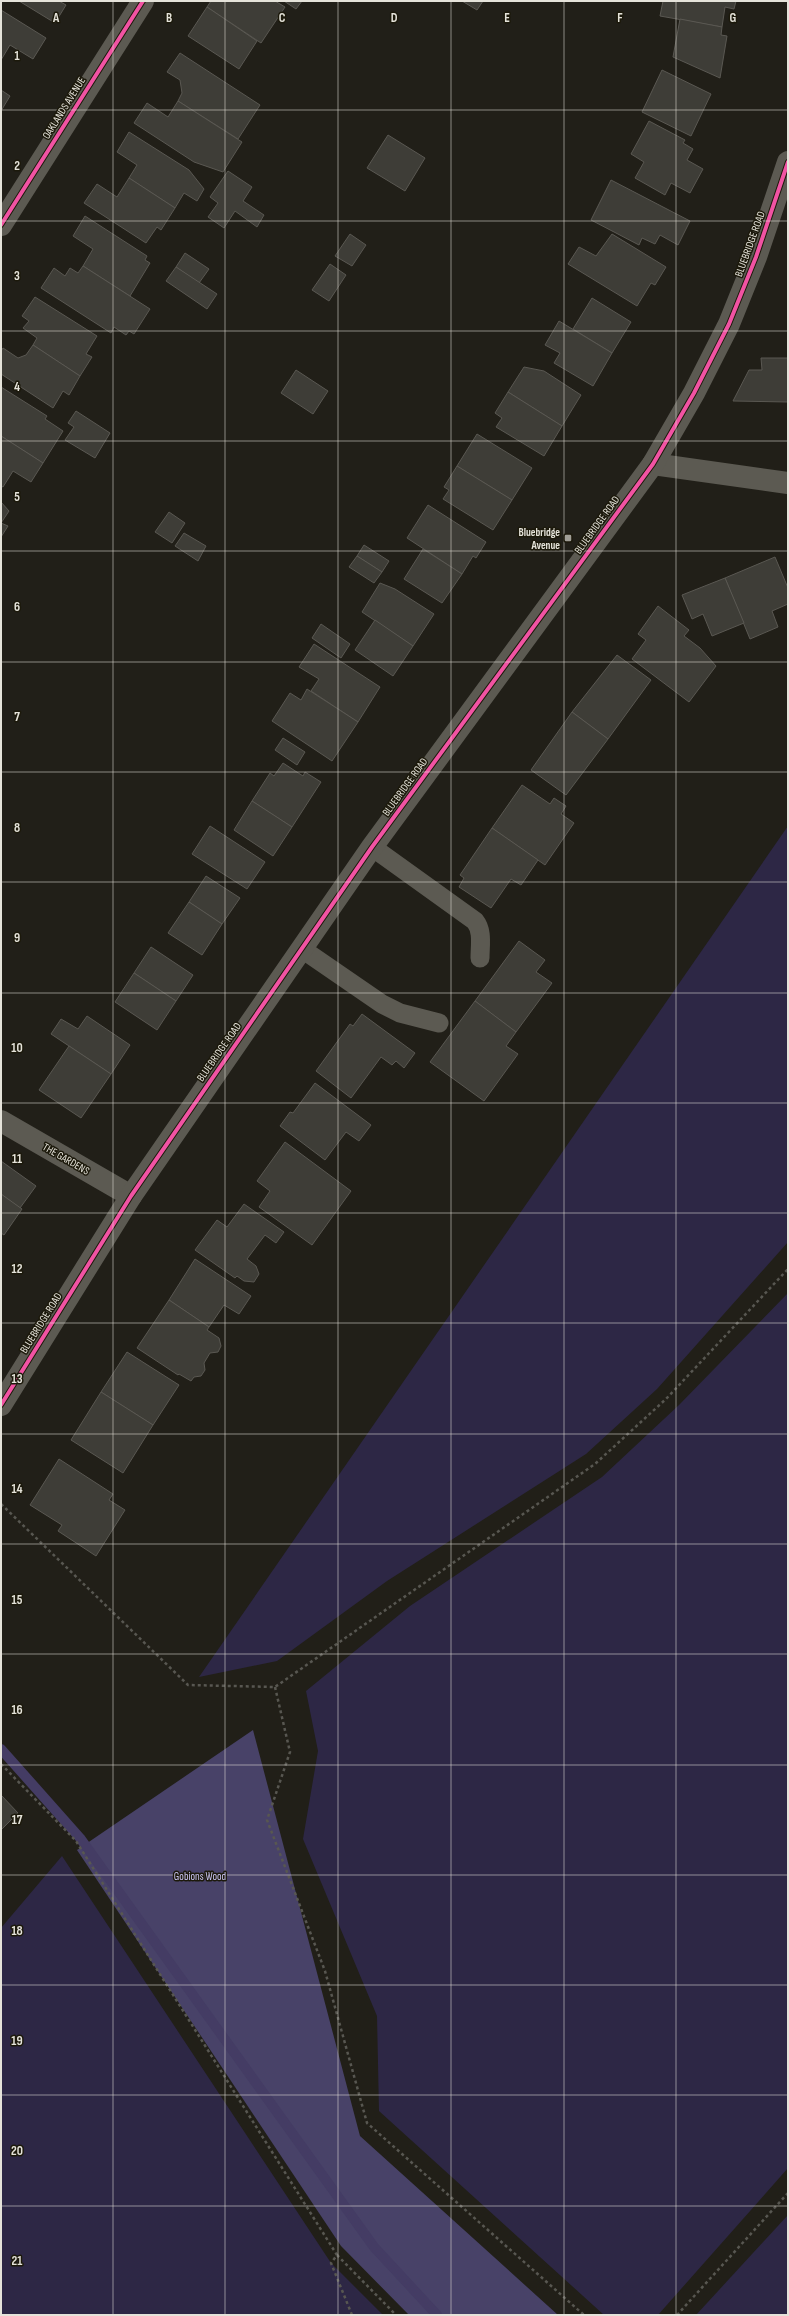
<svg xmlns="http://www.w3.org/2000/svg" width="789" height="2316" font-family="'Sofia Sans Condensed',sans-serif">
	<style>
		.green { fill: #2d2745 }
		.forest { fill: #484268 }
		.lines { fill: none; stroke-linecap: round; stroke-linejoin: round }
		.stream { stroke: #443c64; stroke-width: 10 }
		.building { fill: #3e3d37; stroke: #5a5852 }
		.path { stroke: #585751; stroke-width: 2.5; stroke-dasharray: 3 3; stroke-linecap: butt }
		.service { stroke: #5c5a52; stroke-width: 19 }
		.minor { stroke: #5c5a52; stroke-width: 22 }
		.tertiary { stroke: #5c5a52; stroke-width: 22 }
		.cycleway-casing { stroke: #1c190b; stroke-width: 6 }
		.cycleway { stroke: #f153a3; stroke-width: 4 }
		.grid { fill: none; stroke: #e5e3da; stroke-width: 1; stroke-opacity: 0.55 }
		.poi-dot { fill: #a09e96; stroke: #1c190b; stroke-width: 1.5 }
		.labels { text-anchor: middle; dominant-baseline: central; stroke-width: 3; stroke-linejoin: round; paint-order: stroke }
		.street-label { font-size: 11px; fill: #e5e3da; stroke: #1c190b }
		.poi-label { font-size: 11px; font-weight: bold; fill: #e5e3da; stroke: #1c190b; text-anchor: end }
		.park-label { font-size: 11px; fill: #ccc7f5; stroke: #1c190b }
		.grid-label { font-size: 13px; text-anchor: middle; font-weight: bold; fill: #e5e3da; stroke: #1c190b; stroke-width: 3; stroke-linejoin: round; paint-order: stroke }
	</style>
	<rect width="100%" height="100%" fill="#211f18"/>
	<g class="green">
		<polygon points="788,826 788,1242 657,1389 586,1454 387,1581 277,1661 199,1677"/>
		<polygon points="788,1293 788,2168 658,2315 604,2315 379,2111 377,2016 303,1839 318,1751 306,1691 410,1606 602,1477 679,1405"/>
		<polygon points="62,1856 331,2263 383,2315 1,2315 1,1928"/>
		<polygon points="788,2215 788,2315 696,2315"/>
	</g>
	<polygon class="forest" points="253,1730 360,2136 558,2315 409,2315 341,2246 77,1850"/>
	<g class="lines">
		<polyline class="stream" points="1,1749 80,1838 374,2247 437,2315"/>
	</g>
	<g class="building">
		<polygon points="19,1 59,1 66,5 55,23"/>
		<polygon points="211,1 275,1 285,7 261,43 207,7"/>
		<polygon points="284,1 302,1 296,9"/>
		<polygon points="462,1 483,1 477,10"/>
		<polygon points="663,1 736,1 734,9 725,7 722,27 660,16"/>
		<polygon points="207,7 257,41 239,69 188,36"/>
		<polygon points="1,10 46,38 33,59 10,45 1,60"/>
		<polygon points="680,19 722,27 721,35 727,36 720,78 673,57"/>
		<polygon points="180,53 260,105 238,139 178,101 182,93 180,80 167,72"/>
		<polygon points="662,70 711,94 691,136 642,112"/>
		<polygon points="1,90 10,96 1,111"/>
		<polygon points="178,101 242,142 223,172 194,162 134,123 147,103 168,117"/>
		<polygon points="649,121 685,140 683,143 693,149 687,160 703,169 690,193 671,183 665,195 635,178 644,162 631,154"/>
		<polygon points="129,132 189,170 204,189 197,201 184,193 175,208 129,178 137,165 117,152"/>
		<polygon points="388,135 425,158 405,191 367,168"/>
		<polygon points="228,171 252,187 243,201 264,215 257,227 235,211 224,228 208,217 218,203 210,197"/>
		<polygon points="129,178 175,208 161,230 157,227 146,243 84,203 97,184 117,197"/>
		<polygon points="611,180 690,221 678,245 660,235 655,244 642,238 639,245 591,220"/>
		<polygon points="85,216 147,256 145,260 150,263 130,296 83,266 93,249 73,236"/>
		<polygon points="350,234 366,245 352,266 335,256"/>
		<polygon points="612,234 666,267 655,285 651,283 637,306 568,264 579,247 596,256"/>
		<polygon points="185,253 209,269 199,283 176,267"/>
		<polygon points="330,264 346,275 329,301 312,290"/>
		<polygon points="83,266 150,309 134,334 129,331 126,335 114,327 111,333 41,288 54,268 65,276 70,268 78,273"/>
		<polygon points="176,267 217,294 207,309 166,281"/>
		<polygon points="35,297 97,336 86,354 92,357 80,376 33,345 37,338 23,328 29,321 22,316"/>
		<polygon points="592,298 631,322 612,353 573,329"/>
		<polygon points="559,321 612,353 593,386 554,363 560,353 545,345"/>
		<polygon points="33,345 80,376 69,395 63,391 53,408 1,374 1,351 3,348 18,358 26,355"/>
		<polygon points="761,358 788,358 788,402 733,401 749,370 762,370"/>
		<polygon points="524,367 544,371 581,395 562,426 508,392"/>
		<polygon points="296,370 328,391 313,414 281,393"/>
		<polygon points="1,387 47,416 45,419 63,431 43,463 1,436"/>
		<polygon points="508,392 562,426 544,456 496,427 502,418 495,413"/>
		<polygon points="76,411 110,433 95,458 65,440 74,427 68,423"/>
		<polygon points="477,434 532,468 512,500 457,466"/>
		<polygon points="1,436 43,463 31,482 13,471 3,487 1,486"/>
		<polygon points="457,466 512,500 493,530 443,499 449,490 444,487"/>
		<polygon points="1,502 9,511 1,523 8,526 1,537"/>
		<polygon points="428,505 486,542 476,558 473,556 462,574 407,538"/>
		<polygon points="169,512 185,523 172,543 155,532"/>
		<polygon points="184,533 206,546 198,561 175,546"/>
		<polygon points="364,545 389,561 382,572 357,556"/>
		<polygon points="423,549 462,574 442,603 404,579"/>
		<polygon points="357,556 382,572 374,583 349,567"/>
		<polygon points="775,557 788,588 788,604 772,611 778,627 750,639 725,578"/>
		<polygon points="725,578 744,623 712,636 703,614 692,619 682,595"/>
		<polygon points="380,583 395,589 434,614 413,646 362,612"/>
		<polygon points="658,606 689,630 684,636 700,648 716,666 689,702 632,659 646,640 638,634"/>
		<polygon points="375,620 413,646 393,676 355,650"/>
		<polygon points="321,624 350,644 341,658 312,638"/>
		<polygon points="314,644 380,687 358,722 311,691 319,679 299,667"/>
		<polygon points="617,655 651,680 608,739 572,712"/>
		<polygon points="307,689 358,722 332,761 272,721 290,693 301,700"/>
		<polygon points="572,712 608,739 566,795 531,770"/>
		<polygon points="283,738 305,752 297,765 275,750"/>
		<polygon points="283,763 303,776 305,772 321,782 292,827 252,801 270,773 274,776"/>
		<polygon points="522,785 550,804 554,798 566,806 561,814 574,823 545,865 492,828"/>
		<polygon points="252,801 292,827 273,856 234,830"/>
		<polygon points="210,826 265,862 247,889 192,854"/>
		<polygon points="492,828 538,860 521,885 511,879 491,908 459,887 464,878 460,875"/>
		<polygon points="206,876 240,898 222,924 189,902"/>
		<polygon points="189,902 222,924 202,955 168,933"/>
		<polygon points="519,941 545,960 536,972 552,983 516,1032 475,1001"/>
		<polygon points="151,947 193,975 176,1001 134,973"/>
		<polygon points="134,973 176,1001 157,1030 115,1002"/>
		<polygon points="475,1001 516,1032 506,1046 518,1054 484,1101 430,1062"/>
		<polygon points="362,1014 415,1053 404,1068 396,1061 392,1065 381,1057 351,1098 316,1071 350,1024 353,1026"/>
		<polygon points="87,1016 130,1045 111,1074 51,1034 61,1019 78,1029"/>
		<polygon points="69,1046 111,1074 81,1118 39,1090"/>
		<polygon points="315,1083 371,1125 359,1141 346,1132 325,1160 280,1126 290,1112 293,1113"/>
		<polygon points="285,1142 351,1191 312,1245 259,1207 270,1191 257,1181"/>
		<polygon points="1,1161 36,1186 20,1208 1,1194"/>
		<polygon points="1,1194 22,1209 4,1235 1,1233"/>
		<polygon points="244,1204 284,1232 276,1243 265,1235 247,1259 256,1266 259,1274 254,1282 244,1281 237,1276 235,1278 195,1250 217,1220 227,1227"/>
		<polygon points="195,1259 251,1296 239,1314 224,1305 209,1327 169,1300"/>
		<polygon points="169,1300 209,1327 207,1330 219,1338 221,1346 218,1352 210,1353 204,1363 205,1370 201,1376 194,1377 191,1381 179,1374 178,1375 137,1348"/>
		<polygon points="127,1352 179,1385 153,1425 101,1392"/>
		<polygon points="101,1392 153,1425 123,1473 71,1440"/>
		<polygon points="59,1459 113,1494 109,1500 125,1510 96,1556 58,1531 62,1525 30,1505"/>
		<polygon points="1,1795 18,1813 1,1830"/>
	</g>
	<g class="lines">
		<g class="path">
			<polyline points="1,1504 188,1685 275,1687 595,1464 666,1399 788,1269"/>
			<polyline points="275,1687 290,1752 267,1820 325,1971 367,2123 584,2315"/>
			<polyline points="1,1764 76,1841 337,2255 331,2263 352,2315"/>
			<polyline points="337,2255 396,2315"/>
			<polyline points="677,2315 788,2193"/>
		</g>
		<g class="service">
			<path d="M372,847L475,921C483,931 480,945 480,958"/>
			<polyline points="302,949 382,1004 400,1013 439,1023"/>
		</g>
		<g class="minor">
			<polyline points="1,225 143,1"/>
			<polyline points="653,464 788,483"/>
			<polyline points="1,1121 131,1196"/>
		</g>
		<polyline class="tertiary" points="1,1405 131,1196 372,847 653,464 694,393 729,324 756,257 788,162"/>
		<defs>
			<g id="cycleway">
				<polyline points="1,225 143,1"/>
				<polyline points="1,1405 131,1196 372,847 653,464 694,393 729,324 756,257 788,162"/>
			</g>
		</defs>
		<use href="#cycleway" class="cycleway-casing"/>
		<use href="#cycleway" class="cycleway"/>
	</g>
	<path class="grid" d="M113,1V2315M225,1V2315M338,1V2315M451,1V2315M564,1V2315M676,1V2315M1,110H788M1,221H788M1,331H788M1,441H788M1,551H788M1,662H788M1,772H788M1,882H788M1,993H788M1,1103H788M1,1213H788M1,1323H788M1,1434H788M1,1544H788M1,1654H788M1,1765H788M1,1875H788M1,1985H788M1,2095H788M1,2206H788"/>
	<rect class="poi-dot" x="564" y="534" width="8" height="8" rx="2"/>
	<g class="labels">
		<g class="street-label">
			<text transform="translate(64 108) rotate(-58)">OAKLANDS AVENUE</text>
			<text transform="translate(750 244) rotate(-70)">BLUEBRIDGE ROAD</text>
			<text transform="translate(597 525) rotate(-54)">BLUEBRIDGE ROAD</text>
			<text transform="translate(405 787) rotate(-54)">BLUEBRIDGE ROAD</text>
			<text transform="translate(219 1052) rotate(-55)">BLUEBRIDGE ROAD</text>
			<text transform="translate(66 1159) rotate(30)">THE GARDENS</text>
			<text transform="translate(41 1323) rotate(-58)">BLUEBRIDGE ROAD</text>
		</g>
		<g class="poi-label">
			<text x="560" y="532">Bluebridge<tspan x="560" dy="13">Avenue</tspan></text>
		</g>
		<g class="park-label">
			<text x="200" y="1876">Gobions Wood</text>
		</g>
	</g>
	<g class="grid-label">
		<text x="56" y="22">A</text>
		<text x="169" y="22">B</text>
		<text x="282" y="22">C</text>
		<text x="394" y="22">D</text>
		<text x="507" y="22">E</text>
		<text x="620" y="22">F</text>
		<text x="733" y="22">G</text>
		<text x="17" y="60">1</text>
		<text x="17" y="170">2</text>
		<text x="17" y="280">3</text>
		<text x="17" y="391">4</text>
		<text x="17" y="501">5</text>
		<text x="17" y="611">6</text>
		<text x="17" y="721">7</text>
		<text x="17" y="832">8</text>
		<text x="17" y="942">9</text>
		<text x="17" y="1052">10</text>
		<text x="17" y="1163">11</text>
		<text x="17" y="1273">12</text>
		<text x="17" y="1383">13</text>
		<text x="17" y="1493">14</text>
		<text x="17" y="1604">15</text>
		<text x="17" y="1714">16</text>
		<text x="17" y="1824">17</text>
		<text x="17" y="1935">18</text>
		<text x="17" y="2045">19</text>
		<text x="17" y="2155">20</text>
		<text x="17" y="2265">21</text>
	</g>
	<rect width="789" height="2316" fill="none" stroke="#e5e3da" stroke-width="4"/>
</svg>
